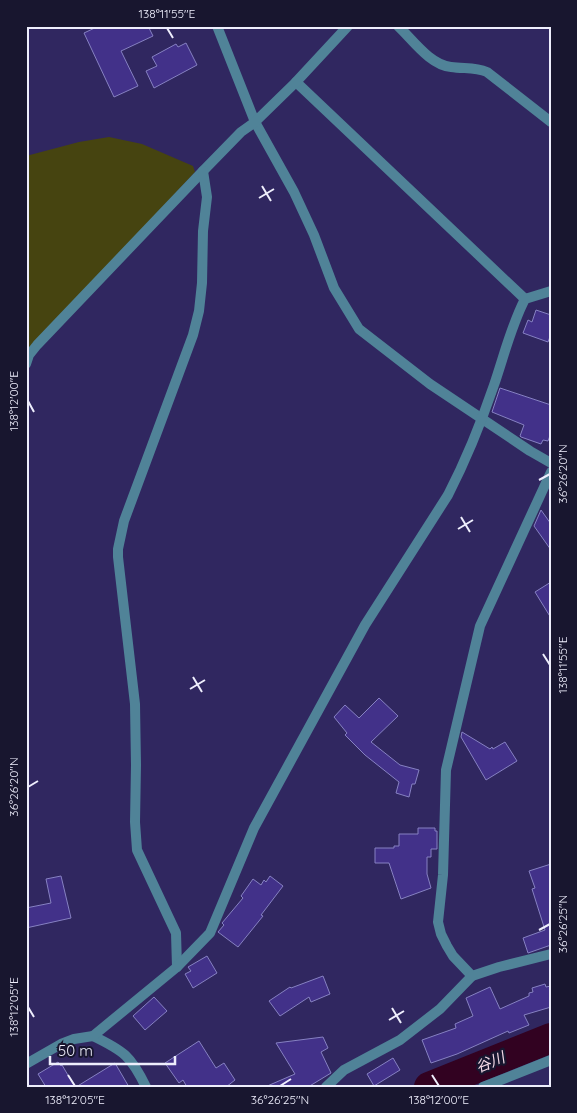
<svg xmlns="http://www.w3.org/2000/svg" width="577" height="1113" font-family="Quicksand,'Noto Sans JP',sans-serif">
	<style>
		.green { fill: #464410 }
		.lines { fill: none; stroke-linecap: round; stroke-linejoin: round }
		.river { stroke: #320221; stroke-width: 30 }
		.building { fill: #423189; stroke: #8681c2 }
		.street { stroke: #508398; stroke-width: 10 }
		.ticks { fill: none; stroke: #eeeefc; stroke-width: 2 }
		.labels { text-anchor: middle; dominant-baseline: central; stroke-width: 4.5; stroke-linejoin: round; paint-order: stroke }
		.water-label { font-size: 15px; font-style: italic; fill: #f6dbe8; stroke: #18162f }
		.neatline { fill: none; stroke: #eeeefc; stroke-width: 2 }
		.ticks-label { font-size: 12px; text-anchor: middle; fill: #eeeefc }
	</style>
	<rect width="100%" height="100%" fill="#302760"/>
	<polygon class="green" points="109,137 142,144 193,166 195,172 26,354 26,156 79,142"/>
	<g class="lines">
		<polyline class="river" points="429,1087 551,1038"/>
	</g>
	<g class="building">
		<polygon points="99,26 148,26 153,36 121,51 138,86 114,97 84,33"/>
		<polygon points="186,43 197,65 154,88 146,71 157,66 152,57 176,44 178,47"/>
		<polygon points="536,310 551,315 551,334 548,342 523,333 528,320 532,322"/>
		<polygon points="500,388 551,405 551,433 548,441 543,440 541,444 521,437 520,436 524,425 492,412"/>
		<polygon points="541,510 551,524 551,550 534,526"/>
		<polygon points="551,582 551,618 535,592"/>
		<polygon points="379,698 398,716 371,742 400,765 419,770 415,784 412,784 409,797 396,793 399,782 365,755 345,735 347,733 334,717 345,705 359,718"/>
		<polygon points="462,732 490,749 492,747 493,749 505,742 517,761 486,780 461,737"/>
		<polygon points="418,828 435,828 435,831 437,831 437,849 431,849 431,857 427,857 427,874 431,888 401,899 389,863 375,863 375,848 394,848 394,846 399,846 399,834 418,834"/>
		<polygon points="551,864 551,945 528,953 523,938 545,930 532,889 535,888 529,871"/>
		<polygon points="61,876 71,918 26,928 26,908 51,903 46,879"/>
		<polygon points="270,876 283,886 261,915 263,916 238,947 218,932 224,925 222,923 243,898 241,896 253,879 261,885 264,880 266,882"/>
		<polygon points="207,956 217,973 193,988 185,974 191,971 188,967"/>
		<polygon points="323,976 330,994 311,1002 309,997 280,1016 269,1001 290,987 291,988"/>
		<polygon points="545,984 546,987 551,986 551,1007 524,1015 529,1025 509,1033 508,1031 457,1054 431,1063 422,1040 456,1028 455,1024 473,1016 466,998 490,987 500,1009 529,996 529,993 533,992 532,988"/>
		<polygon points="154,997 167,1011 145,1030 133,1016"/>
		<polygon points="323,1037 328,1048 321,1052 331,1073 308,1087 265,1087 295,1074 276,1043"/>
		<polygon points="199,1041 216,1068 224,1063 235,1080 226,1087 187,1087 183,1080 179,1083 165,1063"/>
		<polygon points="393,1058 400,1070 374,1086 367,1074"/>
		<polygon points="58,1062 61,1066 62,1065 75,1087 46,1087 38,1074"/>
		<polygon points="115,1063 129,1087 76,1087"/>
	</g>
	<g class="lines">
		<g class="street">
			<polyline points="217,26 255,122 294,192 314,235 334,288 359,329 430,384 530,451 551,463"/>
			<path d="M398,26C413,40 430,65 451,67C464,69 475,67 487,72L551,122"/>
			<polyline points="296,82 525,299"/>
			<polyline points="26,364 29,355 37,345 203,171 241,132 255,122 296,82 348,26"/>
			<polyline points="177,967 176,933 137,850 135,822 136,765 135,704 118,557 118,549 124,521 193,335 199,311 202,283 203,231 207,197 203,171"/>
			<polyline points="472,976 453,956 447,946 441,934 438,922 443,875 446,770 480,626 551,472"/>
			<path d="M93,1036C124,1051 131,1056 146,1087"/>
			<path d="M26,1064L61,1044L74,1039L93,1036L177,967L210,933L254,828L365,625L448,495C466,460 481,423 494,385C504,356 511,326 525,299L551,291"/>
			<polyline points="326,1087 344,1070 400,1040 440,1009 472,976 499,967 551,954"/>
			<polyline points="483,1087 551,1060"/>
		</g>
	</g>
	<path class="ticks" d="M167,28L173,38M262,186L271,201M259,198L274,189M28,401L34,412M539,480L550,474M461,517L470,532M458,529L473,520M543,654L550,665M193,677L202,692M190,689L205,680M28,787L38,781M539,930L550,924M28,1007L34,1017M392,1008L401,1023M389,1020L404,1011M68,1075L75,1086M432,1075L439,1086M280,1086L291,1079"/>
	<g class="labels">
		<g class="water-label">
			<text transform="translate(490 1062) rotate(-22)">谷川</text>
		</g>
	</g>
	<rect width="577" height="1113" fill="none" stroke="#18162f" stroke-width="55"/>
	<path d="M50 1056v8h125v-8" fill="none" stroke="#eeeefc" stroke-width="2.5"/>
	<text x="58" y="1056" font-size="15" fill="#eeeefc" stroke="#18162f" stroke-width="4" paint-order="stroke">50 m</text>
	<rect x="28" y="28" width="522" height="1058" class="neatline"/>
	<g class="ticks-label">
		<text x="167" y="18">138°11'55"E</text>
		<text transform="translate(14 401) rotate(-90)" y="4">138°12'00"E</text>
		<text transform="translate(563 474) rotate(-90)" y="4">36°26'20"N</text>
		<text transform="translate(563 665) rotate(-90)" y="4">138°11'55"E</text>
		<text transform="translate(14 787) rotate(-90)" y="4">36°26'20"N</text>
		<text transform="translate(563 924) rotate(-90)" y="4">36°26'25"N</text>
		<text transform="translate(14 1007) rotate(-90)" y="4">138°12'05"E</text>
		<text x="75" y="1104">138°12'05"E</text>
		<text x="280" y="1104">36°26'25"N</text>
		<text x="439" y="1104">138°12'00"E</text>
	</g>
</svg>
